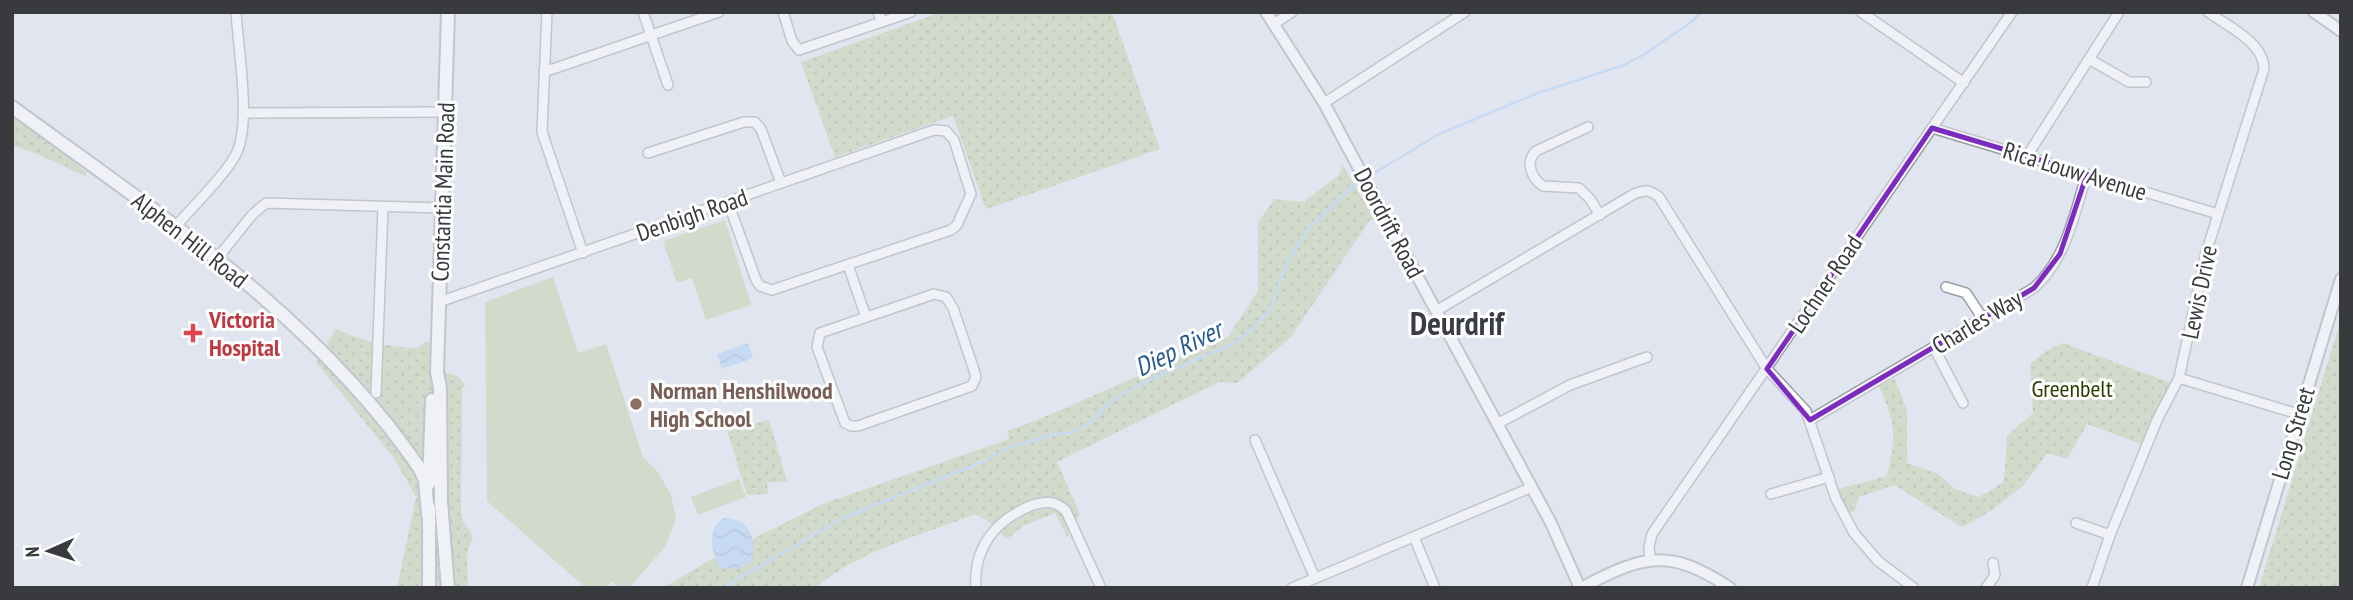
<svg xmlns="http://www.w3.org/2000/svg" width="2353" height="600" font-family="'PT Sans Narrow',sans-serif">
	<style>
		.grass { fill: url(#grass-dots) }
		.garden { fill: #bccda0 }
		.water { fill: url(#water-waves) }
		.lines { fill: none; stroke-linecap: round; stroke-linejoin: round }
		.stream { stroke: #a6cdfb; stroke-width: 2.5 }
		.minor-casing { stroke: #9a9ea7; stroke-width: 12 }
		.tertiary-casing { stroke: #9a9ea7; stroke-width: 14 }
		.secondary-casing { stroke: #9a9ea7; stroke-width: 16 }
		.minor { stroke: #fff; stroke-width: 9 }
		.tertiary { stroke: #fff; stroke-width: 10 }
		.secondary { stroke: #fff; stroke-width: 12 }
		.marked { fill: none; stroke: #7b2cbf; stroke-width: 5; stroke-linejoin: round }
		.health-dot { fill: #e0444e; stroke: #fff; stroke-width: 2.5 }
		.education-dot { fill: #8d6e63; stroke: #fff; stroke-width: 2.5 }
		.labels { text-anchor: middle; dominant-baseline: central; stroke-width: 6; stroke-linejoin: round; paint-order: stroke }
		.street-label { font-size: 24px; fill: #393a3e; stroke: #fff }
		.health-label { font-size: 24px; font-weight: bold; fill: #be3a42; stroke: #fff; text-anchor: start }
		.park-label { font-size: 24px; fill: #2c3d00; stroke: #fff }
		.education-label { font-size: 24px; font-weight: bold; fill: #785e54; stroke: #fff; text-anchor: start }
		.water-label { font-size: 26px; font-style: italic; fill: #245890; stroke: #fff }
		.district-label { font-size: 32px; font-weight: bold; fill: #393c44; stroke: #fff }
	</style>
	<defs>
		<pattern id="grass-dots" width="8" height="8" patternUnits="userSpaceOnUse" patternTransform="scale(1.75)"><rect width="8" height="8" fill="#bccda0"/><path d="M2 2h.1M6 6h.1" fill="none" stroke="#9aa784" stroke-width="1.8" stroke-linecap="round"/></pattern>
		<pattern id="water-waves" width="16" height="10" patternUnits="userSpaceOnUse" patternTransform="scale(1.75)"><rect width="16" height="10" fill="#a6cdfb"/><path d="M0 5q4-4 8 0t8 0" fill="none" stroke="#88a7cd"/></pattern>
	</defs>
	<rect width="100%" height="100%" fill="#e1e5ef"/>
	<g class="grass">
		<polygon points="942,12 1112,12 1160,149 986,209 953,116 835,157 801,62"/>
		<polygon points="12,116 64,153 87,173 85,176 40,155 12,145"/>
		<path d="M1342,164L1375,220H1370L1291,337L1237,383L1219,382L1057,462L1080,514L1067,537L1055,513L1023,526L1007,539L989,522L976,514C922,535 860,550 815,588H663L714,558L825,503L1009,439L1007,431L1035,421L1228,337L1258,291V223L1274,199L1304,202L1340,174Z"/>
		<polygon points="2341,319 2341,588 2259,588"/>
		<path d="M336,329C362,341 389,347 417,348L425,342H430L429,371C443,373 461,371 465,387L462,388L461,511L463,521L473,536L467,553L468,588H397L416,497L394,458L316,362Z"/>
		<path d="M2063,343L2171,383L2141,444L2087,424L2067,459L2047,453L2023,486L1991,511L1962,527L1894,485L1859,497L1855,511L1847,514L1838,489L1887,476C1897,433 1896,426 1879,386L1895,378L1907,411V463L1937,473L1955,489L1979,497L2004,482L2007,436L2033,413L2030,364L2046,351Z"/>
		<polygon points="769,420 787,481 767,483 768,494 747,495 727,431"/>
	</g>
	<g class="garden">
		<polygon points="725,220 751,305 706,320 692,278 677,283 663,241"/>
		<polygon points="553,277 578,353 606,344 643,457 658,472 671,495 676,519 665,547 629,588 620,588 612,581 606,588 586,588 487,501 485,302"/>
		<polygon points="739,479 746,497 698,515 691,497"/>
	</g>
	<g class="water">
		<polygon points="748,343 753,358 722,369 717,354"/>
		<path d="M725,518C751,520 756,539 752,561C740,570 731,571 718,566C711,551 707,525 725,518Z"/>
	</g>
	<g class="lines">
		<g class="stream">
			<polyline points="1368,177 1439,134 1538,93 1624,65 1643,55 1690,23 1702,12"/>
			<polyline points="722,588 843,518 982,462 1011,447 1052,435 1074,432 1090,423 1114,399 1145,382 1232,344 1252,330 1270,309 1287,263 1308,229 1354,185 1363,181"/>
		</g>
		<defs>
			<g id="minor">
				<polyline points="547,12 542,132 583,253"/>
				<polyline points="643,12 668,85"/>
				<polyline points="783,12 792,41 799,50 911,12"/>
				<polyline points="878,12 882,22"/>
				<polyline points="1861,12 1964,83"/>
				<polyline points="1274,24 1292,12"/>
				<polyline points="2089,59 2129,82 2146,82"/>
				<polyline points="544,72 719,12"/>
				<polyline points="1324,103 1465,12"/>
				<polyline points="243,113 445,112"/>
				<path d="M1588,127L1536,151C1525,162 1531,178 1543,186L1579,188L1590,199L1600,215"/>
				<polyline points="1932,128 2218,214"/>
				<polyline points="648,153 744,122 755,122 761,129 781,183"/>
				<polyline points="2027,156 2119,12"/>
				<path d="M175,227C192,207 227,174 237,152C251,121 238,48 236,12"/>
				<polyline points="216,260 252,215 266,203 442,208"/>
				<polyline points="848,265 866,317"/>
				<polyline points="1946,287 1966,293 1983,319"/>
				<polygon points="934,294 946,297 953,308 974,370 976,377 972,386 858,426 851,426 845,423 817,347 820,333"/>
				<polyline points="439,302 934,130 946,131 954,140 971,194 957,225 951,230 772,290 760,286 756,280 728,202"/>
				<path d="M1436,311L1634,194C1645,189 1650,190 1659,197L1767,369L1806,411L1836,499L1854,533L1878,561L1914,588"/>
				<polyline points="1934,348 1963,403"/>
				<polyline points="2179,378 2298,414"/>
				<polyline points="376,393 383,207"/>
				<path d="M1810,420L2034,288C2067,258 2074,214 2087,174"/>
				<polyline points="1497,424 1570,385 1647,357"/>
				<polyline points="1255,440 1315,578"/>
				<polyline points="1771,494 1829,477"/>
				<polyline points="2076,523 2110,535"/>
				<polyline points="1414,537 1435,588"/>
				<polyline points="1650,560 1649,547 1652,534 2012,12"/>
				<path d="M976,588C973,548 995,521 1030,506C1044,501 1055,500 1066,511L1101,588"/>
				<polyline points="1292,588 1532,487"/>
				<polyline points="1986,588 1995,575 1993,563"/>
				<path d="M2092,588L2110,535L2158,418L2179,378L2206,253L2264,69C2264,42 2227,26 2208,12"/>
			</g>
			<g id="tertiary">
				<polyline points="1266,12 1324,103 1356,163 1551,523 1580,588"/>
				<polyline points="2314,12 2341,31"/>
				<path d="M1581,588C1643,555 1669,547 1730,588"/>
				<polyline points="2247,588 2341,279"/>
			</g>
			<g id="secondary">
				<path d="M12,107C158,214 317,317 420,469L425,480L428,515"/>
				<polyline points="429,483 432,400"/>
				<polyline points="429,588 429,508"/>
				<polyline points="448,588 441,502 440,388 437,372 448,12"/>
			</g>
		</defs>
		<use href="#minor" class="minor-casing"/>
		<use href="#tertiary" class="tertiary-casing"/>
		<use href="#secondary" class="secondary-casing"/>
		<use href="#minor" class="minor"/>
		<use href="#tertiary" class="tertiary"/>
		<use href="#secondary" class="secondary"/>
	</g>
	<path d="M0 0H2353V600H0ZM1932,128L2087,174L2060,254L2034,288L1810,420L1767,369Z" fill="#e1e5ef" fill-opacity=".55" fill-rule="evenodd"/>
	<path class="marked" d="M1932,128L2087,174L2060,254L2034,288L1810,420L1767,369Z"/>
	<path class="health-dot" d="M189.5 322.5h7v7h7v7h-7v7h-7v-7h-7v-7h7z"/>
	<circle class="education-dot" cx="636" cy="404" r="7"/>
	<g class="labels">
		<g class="street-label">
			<text transform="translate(2075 171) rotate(17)">Rica Louw Avenue</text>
			<text transform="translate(443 192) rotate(-88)">Constantia Main Road</text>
			<text transform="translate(692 215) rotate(-19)">Denbigh Road</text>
			<text transform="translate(1389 223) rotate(62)">Doordrift Road</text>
			<text transform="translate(190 240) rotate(38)">Alphen Hill Road</text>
			<text transform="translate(1825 284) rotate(-56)">Lochner Road</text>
			<text transform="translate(2199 292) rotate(-78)">Lewis Drive</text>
			<text transform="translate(1977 322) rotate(-31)">Charles Way</text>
			<text transform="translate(2293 433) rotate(-73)">Long Street</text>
		</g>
		<g class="health-label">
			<text x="209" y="319">Victoria<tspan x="209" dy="28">Hospital</tspan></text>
		</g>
		<g class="park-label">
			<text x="2072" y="388">Greenbelt</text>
		</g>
		<g class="education-label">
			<text x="650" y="390">Norman Henshilwood<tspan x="650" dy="28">High School</tspan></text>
		</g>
		<g class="water-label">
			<text transform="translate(1178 348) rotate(-26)">Diep River</text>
		</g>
		<g class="district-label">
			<text x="1457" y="323">Deurdrif</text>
		</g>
	</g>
	<rect width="2353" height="600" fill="none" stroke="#393a3e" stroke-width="28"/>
	<g transform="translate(49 551) rotate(267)" stroke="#ffffff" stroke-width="5" paint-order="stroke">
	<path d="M0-5L12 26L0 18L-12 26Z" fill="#393a3e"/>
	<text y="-10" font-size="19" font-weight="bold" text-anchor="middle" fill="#393a3e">N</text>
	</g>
</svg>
